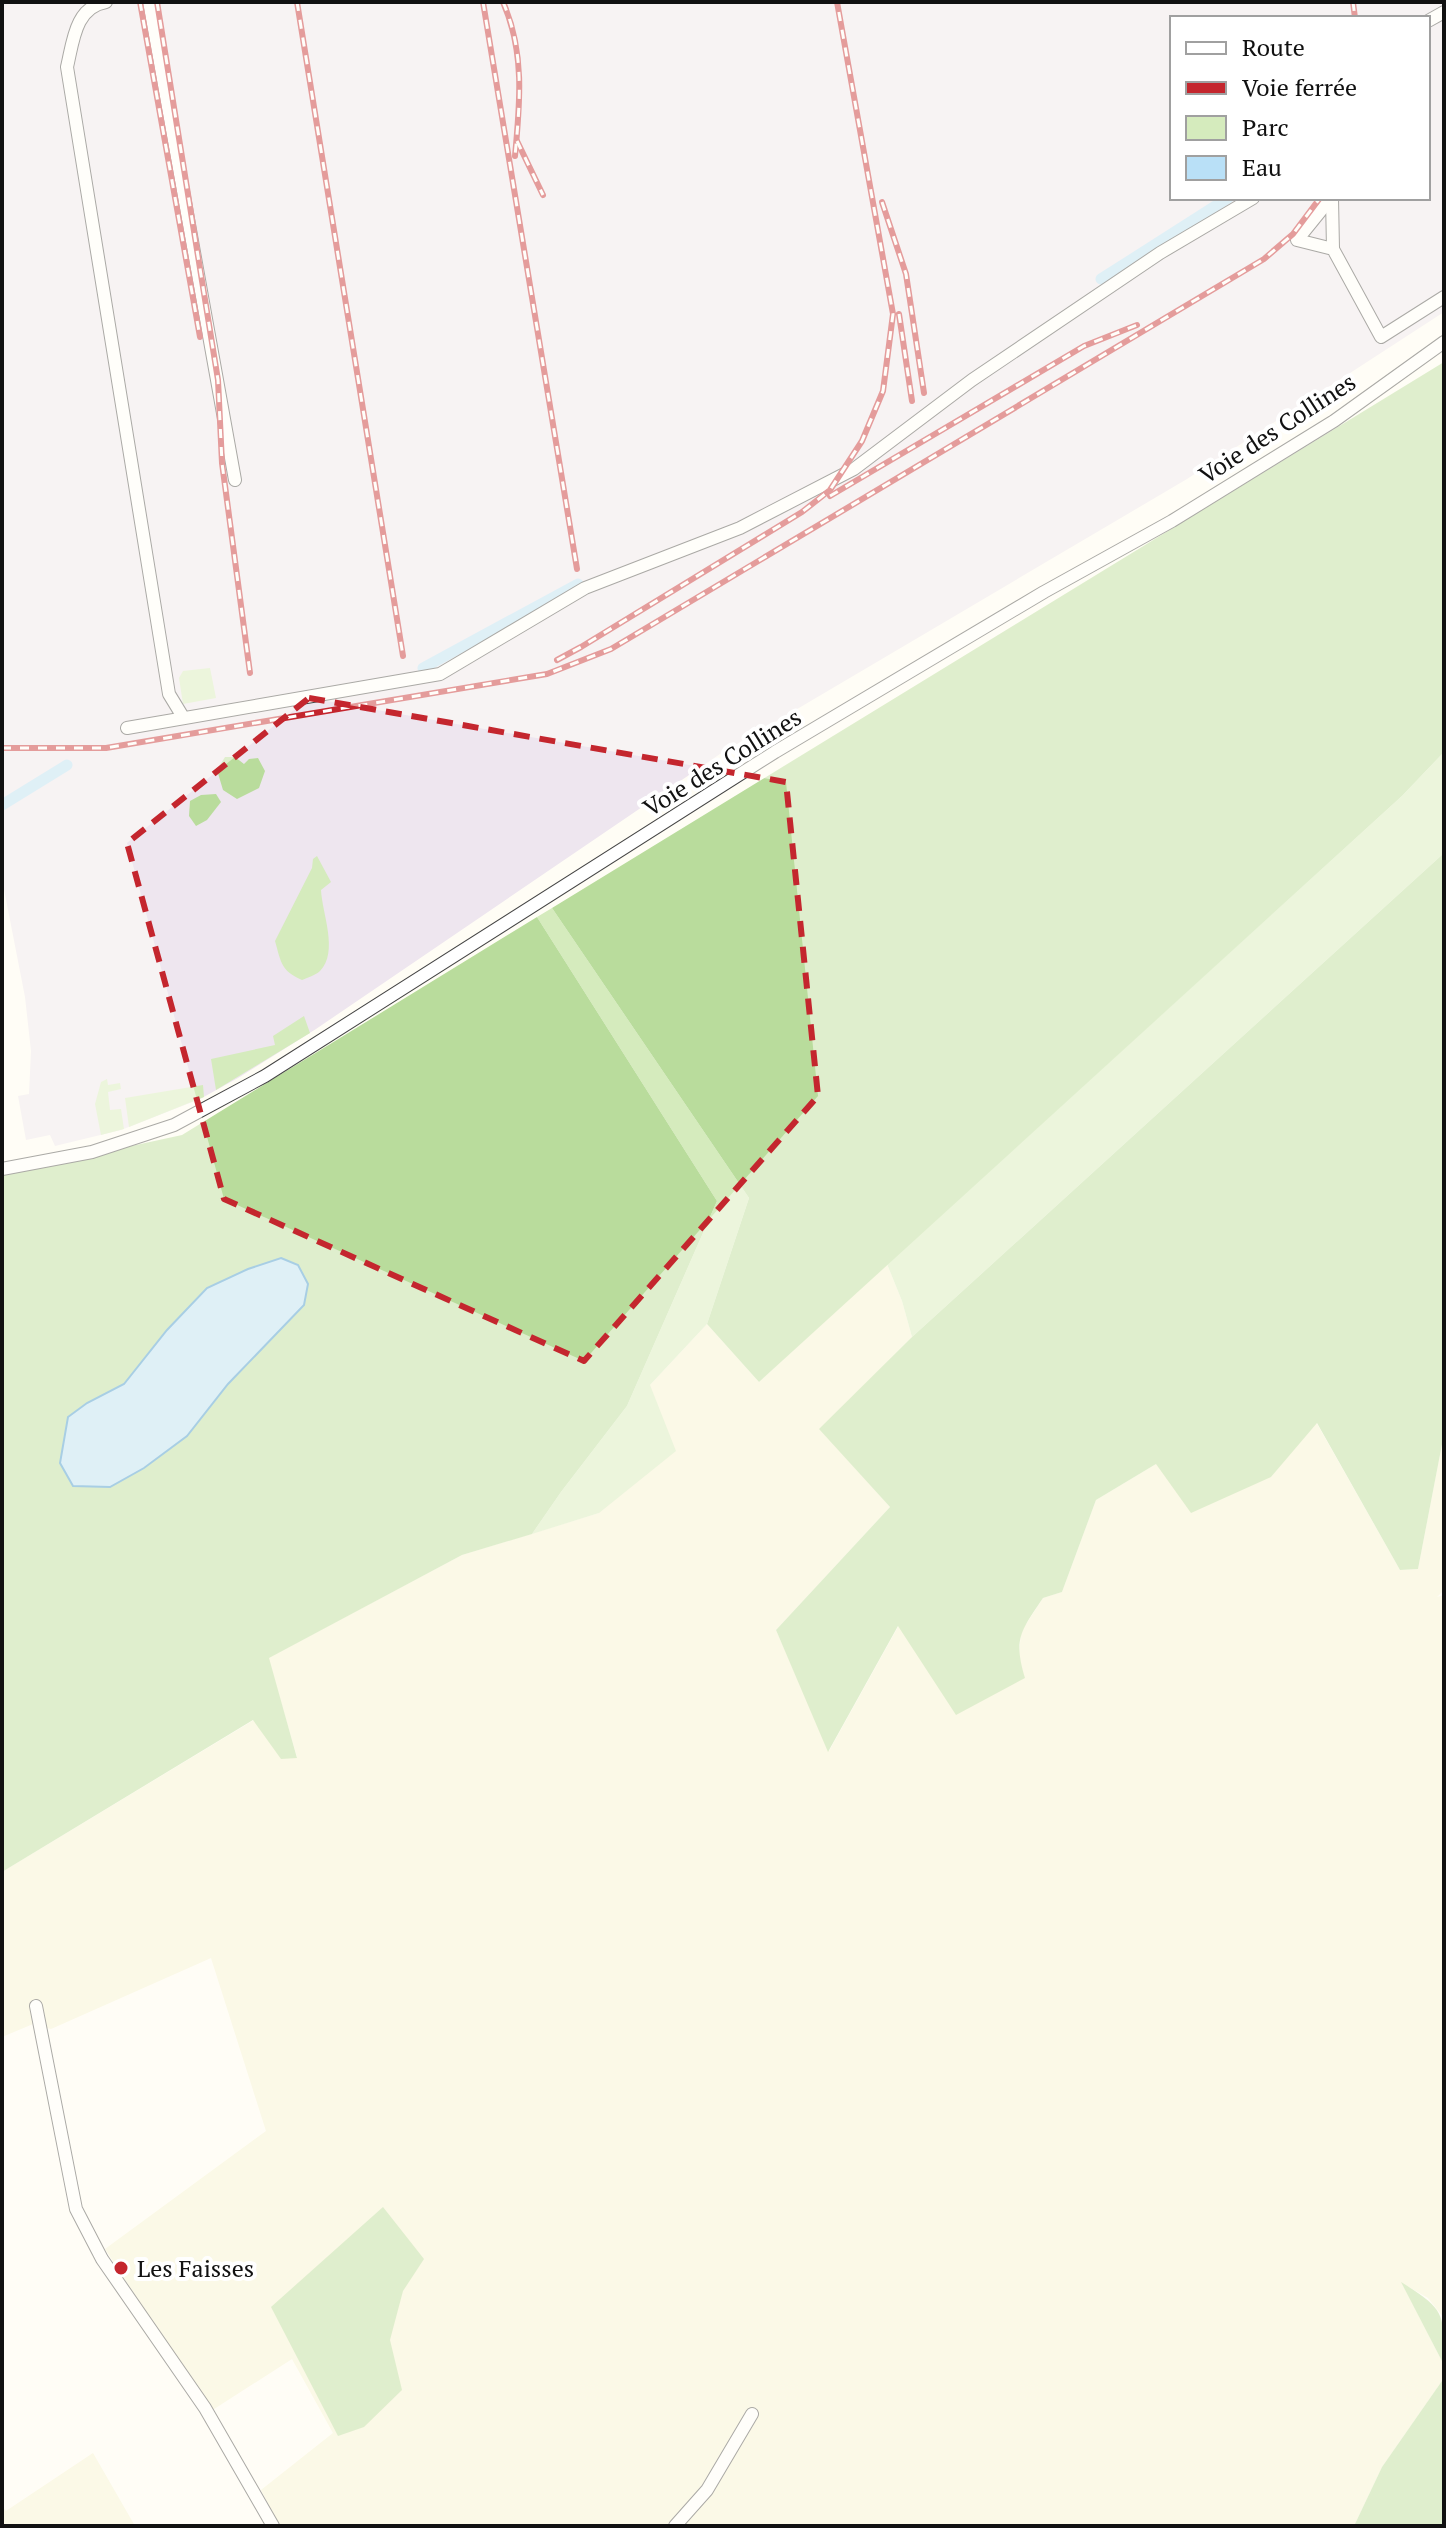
<svg xmlns="http://www.w3.org/2000/svg" width="1446" height="2528" font-family="'PT Serif',serif">
	<style>
		.industrial { fill: #eee6ef; fill-rule: evenodd }
		.farmland { fill: #f6f3d4 }
		.green { fill: #d5ebbd }
		.forest { fill: #b9dc9c; fill-rule: evenodd }
		.water { fill: #b9e0f7; stroke: #3f96cf; stroke-width: 2 }
		.lines { fill: none; stroke-linecap: round; stroke-linejoin: round }
		.canal { stroke: #b9e0f7; stroke-width: 11 }
		.minor-casing { stroke: #444; stroke-width: 14 }
		.minor { stroke: #fff; stroke-width: 12 }
		.rail-casing { stroke: #c4262e; stroke-width: 6 }
		.rail { stroke: #fff; stroke-width: 3; stroke-dasharray: 9; stroke-linecap: butt }
		.marked { fill: none; stroke: #c4262e; stroke-width: 6; stroke-dasharray: 16 10; stroke-linejoin: round }
		.poi-dot { fill: #c4262e; stroke: #fff; stroke-width: 3 }
		.labels { text-anchor: middle; dominant-baseline: central; stroke-width: 8; stroke-linejoin: round; paint-order: stroke }
		.street-label { font-size: 24px; fill: #111; stroke: #fff }
		.poi-label { font-size: 24px; fill: #111; stroke: #fff; text-anchor: start }
	</style>
	<rect width="100%" height="100%" fill="#fffdf5"/>
	<path class="industrial" d="M2,2H1444V312L1187,479L758,732L759,735L751,740L749,737L720,754L316,1029L238,1078L200,1099L121,1130L55,1146L50,1135L26,1140L18,1096L29,1094L31,1051L25,997L2,879ZM1172,18H1428V198H1172Z"/>
	<g class="farmland">
		<polygon points="887,1264 902,1301 912,1337 820,1429 890,1507 776,1630 829,1751 899,1625 1019,1656 1021,1632 1043,1598 1062,1592 1096,1500 1156,1464 1271,1477 1316,1422 1400,1570 1418,1569 1444,1434 1444,1590 1437,1597 1444,1595 1444,2318 1428,2298 1402,2283 1444,2365 1444,2378 1382,2467 1354,2526 279,2526 261,2490 333,2433 292,2359 211,2411 105,2249 266,2131 211,1958 51,2029 33,2024 2,2037 2,1872 254,1720 281,1758 297,1757 268,1658 462,1555 599,1513 650,1385 707,1324 759,1382"/>
		<polygon points="93,2453 135,2526 2,2526 2,2506 6,2511"/>
	</g>
	<g class="green">
		<polygon points="210,668 216,698 183,704 179,678 183,671"/>
		<polygon points="1444,752 1444,853 912,1337 902,1301 887,1264 1402,796"/>
		<path d="M317,856L331,882L321,890C322,913 339,952 320,971C316,975 307,978 302,980C281,971 281,962 275,941L312,868L313,859Z"/>
		<polygon points="552,908 749,1198 707,1324 650,1385 676,1451 599,1513 532,1534 561,1492 627,1406 717,1201 537,917"/>
		<polygon points="304,1016 310,1033 216,1090 211,1059 275,1045 273,1036"/>
		<polygon points="107,1079 108,1085 120,1083 121,1089 108,1092 110,1110 121,1109 124,1129 101,1135 95,1104 101,1082"/>
		<polygon points="203,1085 204,1097 129,1127 125,1098"/>
	</g>
	<g class="forest">
		<polygon points="1444,362 1444,752 1402,796 759,1382 707,1324 749,1198 552,908"/>
		<polygon points="225,757 235,757 244,764 249,759 258,758 265,771 259,788 237,799 223,790 217,770"/>
		<polygon points="216,794 221,802 207,820 196,826 189,816 190,801 201,795"/>
		<path d="M1444,853V1434L1418,1569L1400,1570L1317,1423L1271,1477L1191,1513L1156,1464L1096,1500L1062,1592L1043,1598C1021,1631 1013,1638 1025,1678L956,1715L898,1626L828,1752L776,1630L890,1507L819,1429L912,1337Z"/>
		<path d="M537,917L717,1201L627,1406L561,1492L532,1534L462,1555L269,1658L297,1758L281,1759L253,1720L2,1872V1171L44,1165L182,1135ZM280,1258L304,1305L228,1384L87,1403L124,1384L167,1330L207,1288L248,1269Z"/>
		<polygon points="383,2207 424,2259 403,2291 390,2340 402,2390 364,2427 338,2436 271,2307"/>
		<path d="M1401,2282C1446,2310 1444,2313 1444,2365Z"/>
		<polygon points="1444,2378 1444,2526 1354,2526 1382,2467"/>
	</g>
	<polygon class="water" points="281,1258 298,1265 308,1284 304,1305 228,1384 187,1436 144,1468 110,1487 73,1486 60,1463 68,1417 87,1403 124,1384 167,1330 207,1288 248,1269"/>
	<g class="lines">
		<g class="canal">
			<polyline points="1101,279 1228,198"/>
			<polyline points="423,668 578,584"/>
			<polyline points="2,805 67,765"/>
		</g>
		<defs>
			<g id="minor">
				<path d="M106,2C75,7 73,42 67,67L169,694L183,717"/>
				<polyline points="149,2 235,480"/>
				<polyline points="1428,21 1444,12"/>
				<polyline points="1331,198 1297,240 1333,249 1381,337 1444,297"/>
				<polyline points="1332,198 1333,249"/>
				<polyline points="127,728 440,674 585,588 740,528 854,469 972,380 1160,253 1253,198"/>
				<polyline points="2,1169 92,1152 174,1125 265,1076 775,752 1044,592 1172,521 1334,421 1444,342"/>
				<polyline points="36,2006 76,2209 102,2259 205,2408 273,2526"/>
				<polyline points="675,2526 707,2490 752,2414"/>
			</g>
		</defs>
		<use href="#minor" class="minor-casing"/>
		<use href="#minor" class="minor"/>
		<defs>
			<g id="rail">
				<polyline points="140,2 200,337"/>
				<polyline points="157,2 218,380 222,463 250,673"/>
				<polyline points="297,2 403,656"/>
				<polyline points="483,2 577,569"/>
				<path d="M503,2C525,52 520,103 515,156"/>
				<polyline points="1353,2 1355,18"/>
				<polyline points="517,141 543,195"/>
				<polyline points="882,202 906,274 924,393"/>
				<polyline points="899,314 912,401"/>
				<polyline points="830,496 1084,346 1137,325"/>
				<polyline points="557,660 581,647 802,512 830,490 862,441 883,391 893,314 837,2"/>
				<polyline points="2,748 106,748 547,674 611,649 1264,259 1293,234 1320,198"/>
			</g>
		</defs>
		<use href="#rail" class="rail-casing"/>
		<use href="#rail" class="rail"/>
	</g>
	<path d="M0 0H1446V2528H0ZM309,698L786,782L818,1096L584,1361L224,1199L127,843Z" fill="#fffdf5" fill-opacity=".55" fill-rule="evenodd"/>
	<path class="marked" d="M309,698L786,782L818,1096L584,1361L224,1199L127,843Z"/>
	<circle class="poi-dot" cx="121" cy="2268" r="8"/>
	<g class="labels">
		<g class="street-label">
			<text transform="translate(1277 428) rotate(-33)">Voie des Collines</text>
			<text transform="translate(722 762) rotate(-32)">Voie des Collines</text>
		</g>
		<g class="poi-label">
			<text x="137" y="2268">Les Faisses</text>
		</g>
	</g>
	<rect width="1446" height="2528" fill="none" stroke="#111111" stroke-width="8"/>
	<rect x="1170" y="16" width="260" height="184" fill="#ffffff" stroke="#a0a0a0" stroke-width="2"/>
	<rect x="1186" y="42" width="40" height="12" fill="#ffffff" stroke="#a0a0a0" stroke-width="2"/>
	<text x="1242" y="56" font-size="24" fill="#111111">Route</text>
	<rect x="1186" y="82" width="40" height="12" fill="#c4262e" stroke="#a0a0a0" stroke-width="2"/>
	<text x="1242" y="96" font-size="24" fill="#111111">Voie ferrée</text>
	<rect x="1186" y="116" width="40" height="24" fill="#d5ebbd" stroke="#a0a0a0" stroke-width="2"/>
	<text x="1242" y="136" font-size="24" fill="#111111">Parc</text>
	<rect x="1186" y="156" width="40" height="24" fill="#b9e0f7" stroke="#a0a0a0" stroke-width="2"/>
	<text x="1242" y="176" font-size="24" fill="#111111">Eau</text>
</svg>
